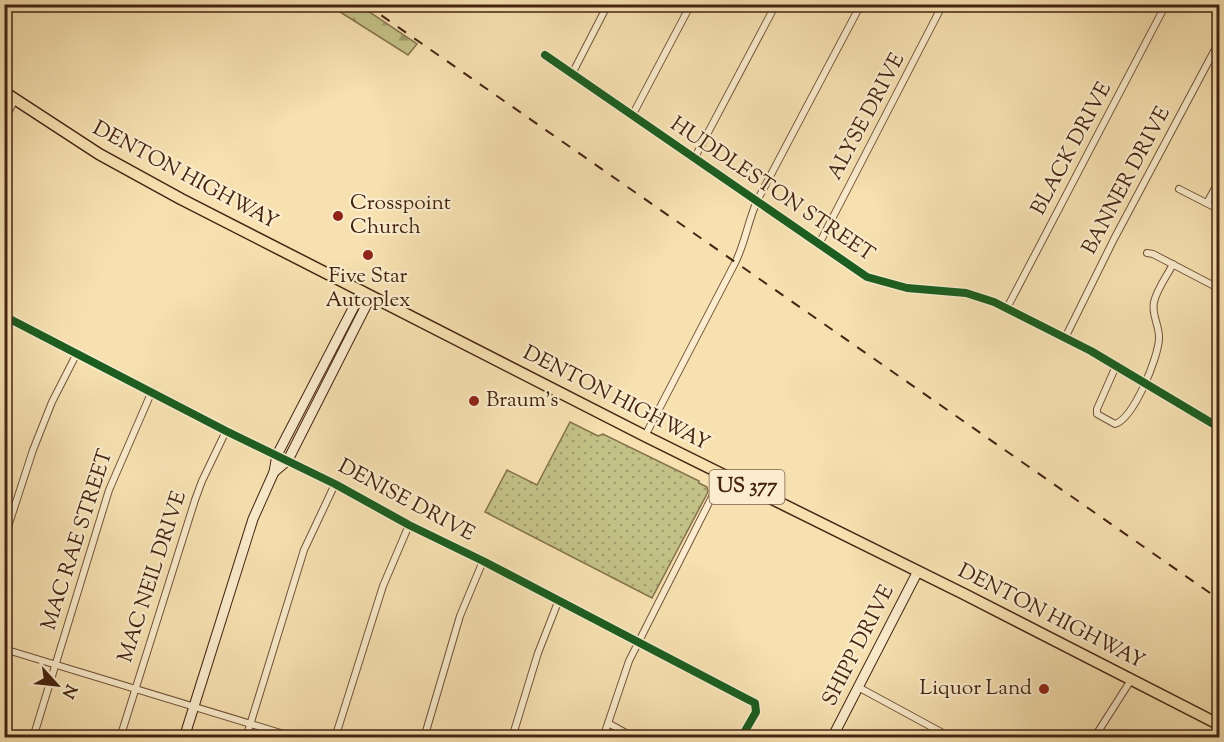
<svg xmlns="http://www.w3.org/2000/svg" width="1224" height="742" font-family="'Sorts Mill Goudy',serif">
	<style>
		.grass { fill: url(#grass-dots); stroke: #84724c; stroke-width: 1.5 }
		.forest { fill: url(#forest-firs); stroke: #84724c; stroke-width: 1.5 }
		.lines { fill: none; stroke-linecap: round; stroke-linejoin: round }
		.street-casing { stroke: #72533a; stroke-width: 8 }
		.secondary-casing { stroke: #452412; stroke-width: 11 }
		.primary-casing { stroke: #452412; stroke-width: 13 }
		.street { stroke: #faeccc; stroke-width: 6 }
		.secondary { stroke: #faeccc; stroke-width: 9 }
		.primary { stroke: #f7e1b1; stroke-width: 10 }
		.rail { stroke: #452412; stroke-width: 2; stroke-dasharray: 10 10; stroke-linecap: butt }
		.cycleway-casing { stroke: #faeccc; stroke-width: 11 }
		.cycleway { stroke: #1b5e20; stroke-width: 8 }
		.poi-dot { fill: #8f2418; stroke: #faeccc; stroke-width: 2 }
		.labels { text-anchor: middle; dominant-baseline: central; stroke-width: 4.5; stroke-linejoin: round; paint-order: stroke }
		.shield { fill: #faeccc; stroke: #7b604a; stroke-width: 1.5 }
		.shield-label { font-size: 20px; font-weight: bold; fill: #452412 }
		.street-label { font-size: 21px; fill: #452412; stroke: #faeccc }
		.poi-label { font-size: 21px; fill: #452412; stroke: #faeccc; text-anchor: start }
	</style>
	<defs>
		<pattern id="grass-dots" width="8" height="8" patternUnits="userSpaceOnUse" patternTransform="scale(1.5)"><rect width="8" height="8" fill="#c3c187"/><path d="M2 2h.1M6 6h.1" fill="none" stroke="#a09d6d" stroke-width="1.8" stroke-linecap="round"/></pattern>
		<pattern id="forest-firs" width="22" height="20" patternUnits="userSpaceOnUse" patternTransform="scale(1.5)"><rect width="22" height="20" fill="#c3c187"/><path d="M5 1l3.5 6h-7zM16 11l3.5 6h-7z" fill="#a09d6d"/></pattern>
	</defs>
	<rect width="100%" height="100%" fill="#f7e1b1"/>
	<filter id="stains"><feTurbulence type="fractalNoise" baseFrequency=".00333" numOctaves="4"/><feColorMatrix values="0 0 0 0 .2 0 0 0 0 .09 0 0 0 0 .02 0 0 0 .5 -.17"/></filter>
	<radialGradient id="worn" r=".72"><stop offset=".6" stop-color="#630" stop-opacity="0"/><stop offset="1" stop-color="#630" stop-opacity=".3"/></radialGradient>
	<polygon class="grass" points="570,422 598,436 603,434 699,481 699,483 707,487 708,492 652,598 485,512 507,470 537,485"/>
	<polygon class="forest" points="329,5 359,5 417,44 408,55"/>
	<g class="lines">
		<defs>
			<g id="street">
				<polyline points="545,55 867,277 907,288 966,293 994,302 1091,351 1220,428"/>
				<polyline points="572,74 608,4"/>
				<polyline points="632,116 691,4"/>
				<polyline points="4,121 15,99"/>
				<polyline points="694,159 776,4"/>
				<polyline points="1179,189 1220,210"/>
				<polyline points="1207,203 1220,179"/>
				<polyline points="819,244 943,4"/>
				<polyline points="1147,253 1153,254 1220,289"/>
				<polyline points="1007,308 1166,4"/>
				<polyline points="4,316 226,431 335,484 409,525 483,561 747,699 755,703 756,712 741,738"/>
				<polyline points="1065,338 1114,239 1220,40"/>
				<path d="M1116,366L1097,409V414L1115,424C1134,418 1158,358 1159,339C1160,326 1151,315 1154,302C1157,289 1167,276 1173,264"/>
				<path d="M645,436L735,263C745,243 748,221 757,201L861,4"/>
				<polyline points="4,539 33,450 52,402 77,353"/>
				<polyline points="4,649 297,738"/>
				<polyline points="858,687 952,738"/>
				<polyline points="608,723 635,738"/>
				<polyline points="33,738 109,490 152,391"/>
				<polyline points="120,738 195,500 202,481 226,431"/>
				<polyline points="246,738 304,550 335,484"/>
				<polyline points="335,738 383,586 409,525"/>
				<polyline points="424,738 460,616 483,561"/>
				<polyline points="512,738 538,653 558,602"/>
				<polyline points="603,738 629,661 723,475"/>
				<polyline points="1094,738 1131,680"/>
			</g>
			<g id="secondary">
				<polyline points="274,472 288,460 371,296"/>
				<polyline points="184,738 253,519 274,472 277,455 362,291"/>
				<polyline points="832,738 918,571"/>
			</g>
			<polyline id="primary" points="4,92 99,154 181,199 645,436 964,594 1220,725"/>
		</defs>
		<use href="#street" class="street-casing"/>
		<use href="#secondary" class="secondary-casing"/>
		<use href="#primary" class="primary-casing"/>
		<use href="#street" class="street"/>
		<use href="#secondary" class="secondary"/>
		<use href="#primary" class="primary"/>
		<polyline class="rail" points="365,4 1220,600"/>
		<defs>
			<g id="cycleway">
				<polyline points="545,55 867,277 907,288 966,293 994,302 1091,351 1220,428"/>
				<polyline points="4,316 226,431 335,484 409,525 483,561 747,699 755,703 756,712 741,738"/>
			</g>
		</defs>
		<use href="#cycleway" class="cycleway-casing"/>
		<use href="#cycleway" class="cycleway"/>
	</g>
	<g class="poi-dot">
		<circle cx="338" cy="216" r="6"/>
		<circle cx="368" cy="255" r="6"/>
		<circle cx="474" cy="401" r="6"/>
		<circle cx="1044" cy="689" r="6"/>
	</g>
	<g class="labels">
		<rect class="shield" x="709.5" y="470" width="75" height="34" rx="4.5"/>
		<g class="shield-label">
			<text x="747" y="487">US 377</text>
		</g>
		<g class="street-label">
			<text transform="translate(867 117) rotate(-62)">ALYSE DRIVE</text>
			<text transform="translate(1072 149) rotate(-62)">BLACK DRIVE</text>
			<text transform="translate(185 176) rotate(28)">DENTON HIGHWAY</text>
			<text transform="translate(1127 181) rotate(-62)">BANNER DRIVE</text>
			<text transform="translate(772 190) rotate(34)">HUDDLESTON STREET</text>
			<text transform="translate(616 399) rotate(27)">DENTON HIGHWAY</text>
			<text transform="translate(406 501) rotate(28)">DENISE DRIVE</text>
			<text transform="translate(78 540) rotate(-72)">MAC RAE STREET</text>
			<text transform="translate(153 577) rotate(-72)">MAC NEIL DRIVE</text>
			<text transform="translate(1051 617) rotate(27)">DENTON HIGHWAY</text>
			<text transform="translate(859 646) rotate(-63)">SHIPP DRIVE</text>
		</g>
		<g class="poi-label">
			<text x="350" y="204">Crosspoint<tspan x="350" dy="24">Church</tspan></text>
			<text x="368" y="277" text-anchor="middle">Five Star<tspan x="368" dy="24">Autoplex</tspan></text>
			<text x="486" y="401">Braum's</text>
			<text x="1032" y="689" text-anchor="end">Liquor Land</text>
		</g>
	</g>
	<rect width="1224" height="742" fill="none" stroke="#f7e1b1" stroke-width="24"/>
	<rect x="6" y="6" width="1212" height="730" fill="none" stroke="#452412" stroke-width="3"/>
	<rect x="12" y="12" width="1200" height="718" fill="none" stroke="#452412" stroke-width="1.5"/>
	<g transform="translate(57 685) rotate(117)" stroke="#faeccc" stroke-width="4.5" paint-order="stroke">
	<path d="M0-4.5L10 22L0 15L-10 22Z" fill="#452412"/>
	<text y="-9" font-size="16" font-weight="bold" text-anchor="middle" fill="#452412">N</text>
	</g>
	<rect width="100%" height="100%" filter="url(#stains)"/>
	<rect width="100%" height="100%" fill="url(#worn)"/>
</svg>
